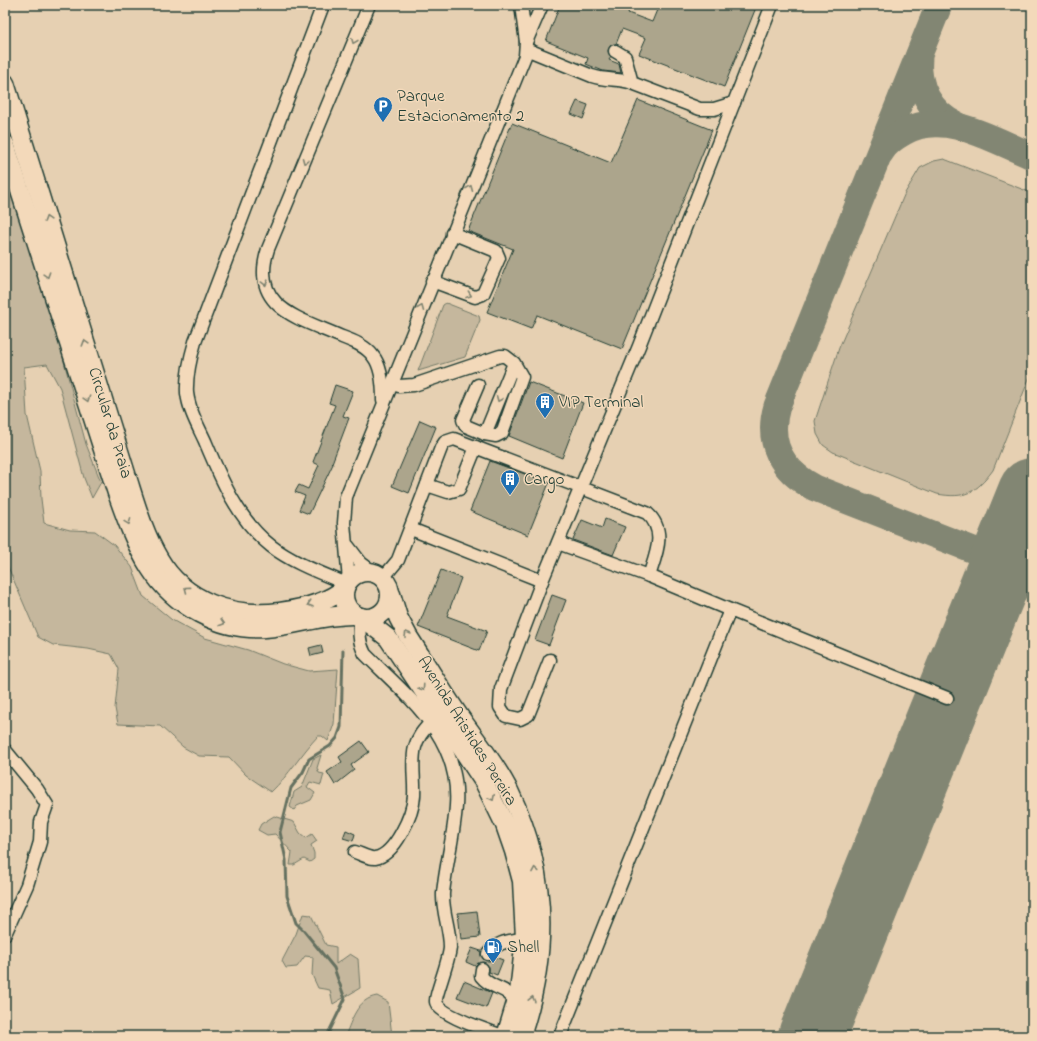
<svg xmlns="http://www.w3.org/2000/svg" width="1037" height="1041" font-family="'Indie Flower',sans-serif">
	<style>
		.green { fill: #c5b79d; stroke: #727a68 }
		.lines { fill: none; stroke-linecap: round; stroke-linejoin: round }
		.stream { stroke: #657161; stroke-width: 3 }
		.taxiway { stroke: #828673; stroke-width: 27 }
		.runway { stroke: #828673; stroke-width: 68 }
		.building { fill: #aca58c; stroke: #1f3d34 }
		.minor-tunnel { stroke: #beb399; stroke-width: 12; stroke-dasharray: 12 6; stroke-linecap: butt }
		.minor-casing { stroke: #1f3d34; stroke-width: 15 }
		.highway-casing { stroke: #1f3d34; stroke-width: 21 }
		.minor { stroke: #f3d9ba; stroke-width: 12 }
		.highway { stroke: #f3d9ba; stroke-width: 18 }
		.oneway { stroke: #7e8370 }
		.labels { text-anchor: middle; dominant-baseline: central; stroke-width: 3; stroke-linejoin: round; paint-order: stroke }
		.poi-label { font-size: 17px; fill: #1f3d34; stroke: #f3d9ba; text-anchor: start }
		.street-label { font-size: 17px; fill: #1f3d34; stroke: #f3d9ba }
	</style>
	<rect width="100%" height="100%" fill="#e6d0b2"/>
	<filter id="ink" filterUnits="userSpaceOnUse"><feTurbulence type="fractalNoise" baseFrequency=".025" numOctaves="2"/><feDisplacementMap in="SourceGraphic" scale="8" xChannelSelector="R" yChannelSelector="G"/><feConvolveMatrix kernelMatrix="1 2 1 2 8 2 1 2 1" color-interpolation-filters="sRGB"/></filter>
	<g filter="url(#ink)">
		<g class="green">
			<path d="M944,159L1032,193V371L993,470C976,493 965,499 937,494L833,452L823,445L817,434L815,421L839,348L905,193L920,168L934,161Z"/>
			<path d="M5,173L39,268L86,444L101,482L92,498L84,478L60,388L47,364L24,367L27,415L40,471L41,499L44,523L70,530L95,531L114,545L132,567L143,596L172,620L205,638L248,650L283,664L309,671L338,669L334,724L328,741L322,736H318C301,754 289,775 271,792L246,775L229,757L199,756L183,747L160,726L118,724L115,708L119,669L111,654L88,649L53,645L38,637L5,560Z"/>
			<polygon points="446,303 479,316 480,320 465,357 418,371 443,305"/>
			<polygon points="321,755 317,768 319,773 324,774 321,785 310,782 307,787 315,793 311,800 297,806 294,810 290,807 294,792 302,787 313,759"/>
			<polygon points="274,816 294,822 300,833 306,838 312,834 317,841 311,845 314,853 314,859 310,862 304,859 294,865 290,865 292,852 275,834 267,835 258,830 261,824"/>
			<polygon points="303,914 311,915 326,945 336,947 336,964 350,954 358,959 360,988 333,1004 330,990 318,988 312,975 313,957 305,956 297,967 286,968 282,961 296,934"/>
			<path d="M377,996L388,1002L392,1036H345C352,1020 357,999 377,996Z"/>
			<polygon points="412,1031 445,1032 454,1036 408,1036"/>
		</g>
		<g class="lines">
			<polyline class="stream" points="327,1036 345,999 334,968 304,931 296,923 287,896 286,860 280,832 291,788 303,772 309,759 330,746 337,738 341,727 343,650"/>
			<g class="taxiway">
				<path d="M939,5L777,406C766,443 782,471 815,488L1004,562"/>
				<path d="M919,56C916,87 930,113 958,126"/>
				<path d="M881,152C886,143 895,137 904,132C945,109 993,140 1032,156"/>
			</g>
			<polyline class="runway" points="812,1036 1032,492"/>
		</g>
		<g class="building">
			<polygon points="560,5 631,5 628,13 652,22 659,5 757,5 724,87 639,54 646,38 622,29 616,44 611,45 608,51 611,57 609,60 619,64 621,73 603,71 586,64 588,58 546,41"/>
			<polygon points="638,100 712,130 622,349 537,315 531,329 487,312 513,249 468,231 512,123 611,163"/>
			<polygon points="577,101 588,105 583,119 571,114"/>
			<polygon points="529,382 583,403 562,458 509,436"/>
			<polygon points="335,385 353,391 343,416 349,418 332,463 333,464 309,514 299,510 305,496 295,492 299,485 308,489 319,465 313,462 335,405 329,403"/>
			<polygon points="420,420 436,427 409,493 392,486"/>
			<polygon points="490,461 549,483 528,535 470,511"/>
			<polygon points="605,519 625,527 613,555 573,540 582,520 602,528"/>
			<polygon points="441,570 461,578 447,616 487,631 479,651 418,627"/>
			<polygon points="552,595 566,600 549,645 535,640"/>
			<polygon points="321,645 323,653 311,656 309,648"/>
			<polygon points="361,741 369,752 351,765 354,770 335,785 327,772 342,762 339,757"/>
			<polygon points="346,830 355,834 353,841 343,838"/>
			<polygon points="477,911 480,937 461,939 458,913"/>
			<polygon points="472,948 481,951 481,957 486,961 491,961 495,957 503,960 497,975 489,972 489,966 483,962 479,962 475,966 466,962"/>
			<polygon points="464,981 492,993 486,1008 457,997"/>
		</g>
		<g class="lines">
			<polyline class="minor-tunnel" points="482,969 488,954"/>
			<defs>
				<g id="minor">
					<path d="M323,5L195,342C190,359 186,375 187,393C189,410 198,426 205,441C221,479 238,520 271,546C293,563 321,573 347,584"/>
					<path d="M369,5L268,249C249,308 299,318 342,337C353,341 366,346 373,356C382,367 383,386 383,400"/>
					<polyline points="526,42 542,5"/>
					<path d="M526,49L592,76C606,81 620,78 632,83L625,57L615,51"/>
					<polyline points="632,83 700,109 714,109 734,103"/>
					<polyline points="432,281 475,297 483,294 499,258 496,251 452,233"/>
					<polyline points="392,384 399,386 414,385 500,356 505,356 514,363 522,377 502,433 496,436 485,434 514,363"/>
					<polyline points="478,385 463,420 466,426 485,434"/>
					<polyline points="427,485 448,492 459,489 476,447"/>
					<polyline points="411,529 542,581"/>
					<polyline points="558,543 649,576 730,610"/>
					<polyline points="348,546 361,563 373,572"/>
					<path d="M383,578L398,560L441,448L445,442L454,439L647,513C667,531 656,554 649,576"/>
					<polyline points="349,581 344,523 346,497 525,56 526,42 521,5"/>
					<path d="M361,617C359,631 358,641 365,654C409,698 461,737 456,806C454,835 446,864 443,893C442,911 450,929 450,947C450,959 434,998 436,1002C440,1016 488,1030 502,1036"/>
					<polyline points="550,660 528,715 520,719 506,716 500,707 501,689 542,581 639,346 772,5"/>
					<polyline points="5,750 37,789 47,805 41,822 40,842 27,885 5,934"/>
					<path d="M355,852C361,854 370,859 375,858C395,855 413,814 414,796C415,780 411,763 415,747C418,736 424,730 431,722"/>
					<path d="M488,954C497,941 510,941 525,938"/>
					<path d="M482,969L481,976C493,991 506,985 516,1003"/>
					<polyline points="560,1036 730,610 947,698"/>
				</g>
				<g id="highway">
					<path d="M5,83L127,477C136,505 144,534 159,559C184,602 233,618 280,612C301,609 329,602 345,588"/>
					<path d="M5,144L117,493C126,518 135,544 150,568C174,606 220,631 265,628C296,626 324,614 355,615"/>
					<circle cx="367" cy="595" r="23"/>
					<path d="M391,594L398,617L408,636C426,664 443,693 462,720C478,743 497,766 509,791C548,871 549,953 521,1036"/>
					<polyline points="361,617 388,638 441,717 484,782 505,825 514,851 522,881 525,938 519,993 506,1036"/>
				</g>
			</defs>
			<use href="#minor" class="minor-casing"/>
			<use href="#highway" class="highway-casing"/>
			<use href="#minor" class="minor"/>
			<use href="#highway" class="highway"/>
		</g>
		<defs><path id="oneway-chevron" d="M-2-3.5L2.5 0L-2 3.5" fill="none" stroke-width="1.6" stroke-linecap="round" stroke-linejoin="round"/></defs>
		<g class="oneway">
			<use href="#oneway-chevron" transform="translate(354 41) rotate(112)"/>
			<use href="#oneway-chevron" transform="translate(305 161) rotate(112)"/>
			<use href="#oneway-chevron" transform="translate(470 188) rotate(-68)"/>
			<use href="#oneway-chevron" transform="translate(47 219) rotate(-107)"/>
			<use href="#oneway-chevron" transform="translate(47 275) rotate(72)"/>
			<use href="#oneway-chevron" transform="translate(265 283) rotate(75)"/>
			<use href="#oneway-chevron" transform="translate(469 295) rotate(20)"/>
			<use href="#oneway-chevron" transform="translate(421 308) rotate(-68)"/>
			<use href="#oneway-chevron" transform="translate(85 343) rotate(-107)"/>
			<use href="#oneway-chevron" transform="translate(87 399) rotate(72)"/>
			<use href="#oneway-chevron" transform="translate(499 399) rotate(112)"/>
			<use href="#oneway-chevron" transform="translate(128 522) rotate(69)"/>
			<use href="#oneway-chevron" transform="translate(187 589) rotate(-143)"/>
			<use href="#oneway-chevron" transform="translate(310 604) rotate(162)"/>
			<use href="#oneway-chevron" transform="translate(222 623) rotate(17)"/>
			<use href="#oneway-chevron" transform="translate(407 634) rotate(-120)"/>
			<use href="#oneway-chevron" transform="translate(422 688) rotate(56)"/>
			<use href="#oneway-chevron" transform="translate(492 798) rotate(64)"/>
			<use href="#oneway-chevron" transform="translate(535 870) rotate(-100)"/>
			<use href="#oneway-chevron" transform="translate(532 999) rotate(-76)"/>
		</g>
	</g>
	<defs>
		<symbol id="parking-pin" viewBox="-11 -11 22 30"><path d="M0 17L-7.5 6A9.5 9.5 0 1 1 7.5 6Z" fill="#1f6fb2" stroke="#f3d9ba"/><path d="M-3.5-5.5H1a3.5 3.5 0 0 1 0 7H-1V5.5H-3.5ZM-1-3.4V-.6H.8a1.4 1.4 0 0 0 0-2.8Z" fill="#fff"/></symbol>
		<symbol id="building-pin" viewBox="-11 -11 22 30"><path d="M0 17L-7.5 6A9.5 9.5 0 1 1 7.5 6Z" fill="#1f6fb2" stroke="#f3d9ba"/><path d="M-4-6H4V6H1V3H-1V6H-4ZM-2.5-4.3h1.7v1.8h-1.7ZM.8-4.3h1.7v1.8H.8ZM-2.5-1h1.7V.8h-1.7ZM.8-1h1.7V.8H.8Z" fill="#fff"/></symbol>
		<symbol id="fuel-pin" viewBox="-11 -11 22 30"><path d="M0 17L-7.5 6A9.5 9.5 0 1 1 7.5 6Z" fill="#1f6fb2" stroke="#f3d9ba"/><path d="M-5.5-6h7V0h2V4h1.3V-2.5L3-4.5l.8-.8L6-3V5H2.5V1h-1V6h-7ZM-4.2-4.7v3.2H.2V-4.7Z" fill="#fff"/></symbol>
	</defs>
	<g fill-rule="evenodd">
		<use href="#parking-pin" x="372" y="95" width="22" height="30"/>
		<use href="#building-pin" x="534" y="391" width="22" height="30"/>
		<use href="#building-pin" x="499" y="468" width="22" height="30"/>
		<use href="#fuel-pin" x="482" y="936" width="22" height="30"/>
	</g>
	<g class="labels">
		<g class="poi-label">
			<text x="397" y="96">Parque<tspan x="397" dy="20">Estacionamento 2</tspan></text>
			<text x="559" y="402">VIP Terminal</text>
			<text x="524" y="479">Cargo</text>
			<text x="507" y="947">Shell</text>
		</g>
		<g class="street-label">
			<text transform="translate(110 423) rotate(73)">Circular da Praia</text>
			<text transform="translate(467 731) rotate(58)">Avenida Aristides Pereira</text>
		</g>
	</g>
	<rect width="1037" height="1041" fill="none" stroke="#f3d9ba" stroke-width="20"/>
	<rect x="10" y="10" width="1017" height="1021" fill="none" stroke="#1f3d34" stroke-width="1.5" filter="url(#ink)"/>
</svg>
